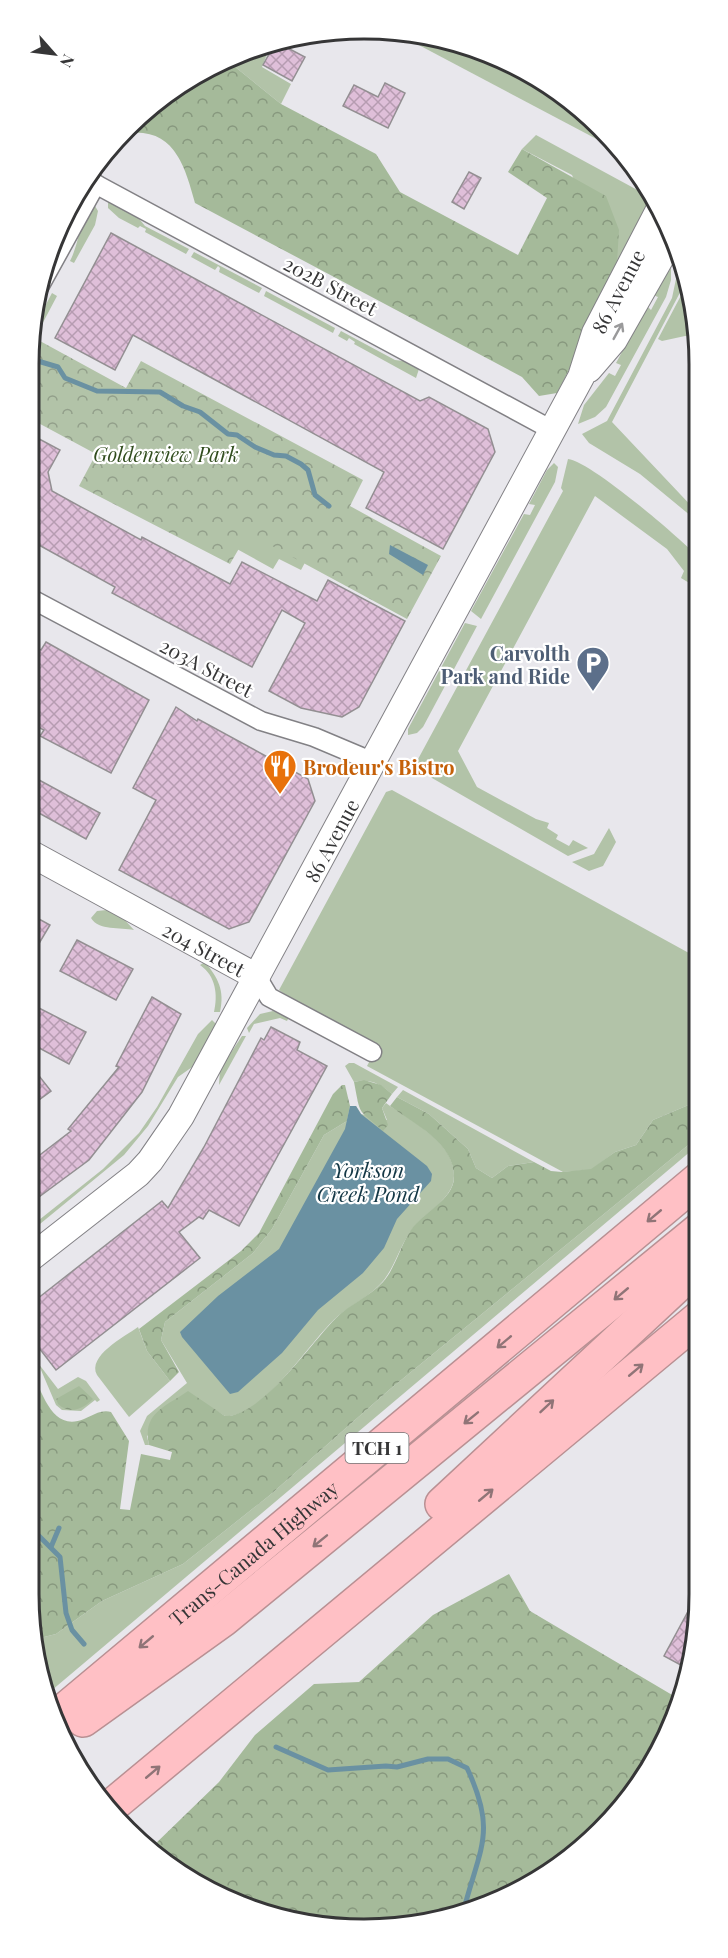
<svg xmlns="http://www.w3.org/2000/svg" width="728" height="1958" font-family="'Playfair Display',serif">
	<style>
		.grass { fill: #b2c3a8 }
		.forest { fill: url(#forest-crowns) }
		.park { fill: url(#park-crowns) }
		.water { fill: #6a91a2 }
		.lines { fill: none; stroke-linecap: round; stroke-linejoin: round }
		.stream { stroke: #6a91a2; stroke-width: 5 }
		.building { fill: url(#building-cross-hatch); stroke: #938f92; stroke-width: 1.5 }
		.street-casing { stroke: #828185; stroke-width: 21 }
		.secondary-casing { stroke: #828185; stroke-width: 28 }
		.highway-casing { stroke: #b99093; stroke-width: 36 }
		.street { stroke: #fff; stroke-width: 18 }
		.secondary { stroke: #fff; stroke-width: 26 }
		.highway { stroke: #ffc0c5; stroke-width: 33 }
		.oneway { stroke: #9a9a9b }
		.oneway2 { stroke: #907477 }
		.labels { text-anchor: middle; dominant-baseline: central; stroke-width: 4.5; stroke-linejoin: round; paint-order: stroke }
		.shield { fill: #fff; stroke: #727273; stroke-width: 1.5 }
		.shield-label { font-size: 18px; font-weight: bold; fill: #363637 }
		.street-label { font-size: 20px; fill: #363637; stroke: #fff }
		.park-label { font-size: 20px; font-style: italic; fill: #314d1e; stroke: #fff }
		.service-label { font-size: 20px; font-weight: bold; fill: #4e5e75; stroke: #fff; text-anchor: end }
		.food-label { font-size: 20px; font-weight: bold; fill: #c56008; stroke: #fff; text-anchor: start }
		.water-label { font-size: 21px; font-style: italic; fill: #143846; stroke: #fff }
		.rim { fill: none; stroke: #363637; stroke-width: 3 }
	</style>
	<defs>
		<pattern id="forest-crowns" width="20" height="18" patternUnits="userSpaceOnUse" patternTransform="scale(1.5)"><rect width="20" height="18" fill="#a5ba9a"/><path d="M2 6a3 3 0 1 1 6 0M12 15a3 3 0 1 1 6 0" fill="none" stroke="#87987e"/></pattern>
		<pattern id="park-crowns" width="20" height="18" patternUnits="userSpaceOnUse" patternTransform="scale(1.5)"><rect width="20" height="18" fill="#b2c3a8"/><path d="M2 6a3 3 0 1 1 6 0M12 15a3 3 0 1 1 6 0" fill="none" stroke="#929f8a"/></pattern>
		<pattern id="building-cross-hatch" width="8" height="8" patternUnits="userSpaceOnUse" patternTransform="scale(1.5)"><rect width="8" height="8" fill="#dfbfd9"/><path d="M0 0l8 8M0 8l8-8" fill="none" stroke="#b69cb1"/></pattern>
	</defs>
	<rect width="100%" height="100%" fill="#e8e7ec"/>
	<g class="grass">
		<polygon points="418,38 451,40 550,85 616,143 623,153 415,43"/>
		<polygon points="269,49 262,67 291,84 281,104 229,62"/>
		<polygon points="536,135 654,199 616,279 572,175 522,149"/>
		<polygon points="108,202 136,215 145,226 189,249 186,254 145,232 146,229 140,226 138,228 119,218 108,208"/>
		<path d="M95,206L98,211L95,225L74,263L70,261C80,242 78,221 95,206Z"/>
		<polygon points="194,252 262,288 259,293 219,272 220,268 218,266 215,270 191,257"/>
		<polygon points="671,268 671,280 666,297 606,407 595,417 578,424 584,405 609,373 615,376 621,365 616,363 647,306 651,310 658,297 653,295"/>
		<polygon points="684,278 685,283 612,422 697,512 697,521 640,474 589,443 582,434 607,421 672,298 676,279"/>
		<polygon points="686,286 697,320 697,337 685,336 662,341 658,339"/>
		<polygon points="266,291 335,328 333,333 264,296"/>
		<polygon points="52,293 57,296 39,330 36,329 33,335 35,337 31,345 33,329"/>
		<polygon points="341,331 395,360 411,362 420,366 416,378 354,344 355,342 349,338 347,341 338,336"/>
		<path d="M568,459C590,461 679,537 697,556V578L691,584L681,578L684,571L667,549L595,496L458,751L477,787L536,819L549,823L547,828L558,835L556,839L569,846L573,840L588,848L568,856L432,778L417,761L563,491L561,488Z"/>
		<polygon points="554,463 558,467 555,482 481,619 471,611 524,514 530,515 535,505 529,504 547,470"/>
		<polygon points="239,525 309,555 301,570 279,559 273,569 226,543"/>
		<polygon points="465,623 477,626 423,727 417,733 408,735 408,729"/>
		<polygon points="392,790 698,958 698,1101 653,1120 636,1145 615,1152 591,1170 563,1172 367,1066 377,1047 299,1005 279,990 386,792"/>
		<polygon points="609,828 616,842 603,866 589,871 572,862 594,854"/>
		<path d="M107,910L122,917L134,930C120,927 99,931 91,918L97,911Z"/>
		<path d="M205,962C218,978 225,990 220,1012H214C218,995 216,976 200,965Z"/>
		<polygon points="273,1011 289,1017 287,1021 280,1018 254,1024 249,1033 247,1028 260,1014"/>
		<polygon points="212,1020 216,1024 195,1065 178,1077 148,1126 124,1155 29,1233 29,1228 103,1169 139,1133 157,1107 198,1034"/>
		<polygon points="242,1036 246,1036 219,1085 220,1069"/>
		<path d="M349,1063H354L398,1087L392,1094C380,1084 370,1078 354,1082L345,1066Z"/>
		<polygon points="403,1090 534,1162 508,1166 492,1178 476,1168 468,1149 429,1114 397,1097"/>
		<path d="M386,1103C410,1121 454,1141 454,1176C454,1199 425,1212 413,1228C401,1243 396,1264 384,1280C372,1295 353,1304 338,1316C310,1340 265,1417 225,1416L195,1398L147,1436L149,1445H145L140,1431L147,1416L187,1383L161,1340L165,1322L253,1253L272,1229L324,1135L347,1121L350,1106H356L361,1114L387,1120L382,1108Z"/>
		<polygon points="698,1137 698,1145 45,1696 36,1639 56,1634 102,1601 183,1564 270,1495 389,1390"/>
		<path d="M138,1327L147,1351L170,1381L129,1417L97,1375C87,1356 124,1337 138,1327Z"/>
		<polygon points="38,1363 58,1389 78,1377 86,1381 100,1400 97,1402 95,1400 81,1411 62,1410 56,1405"/>
	</g>
	<g class="forest">
		<path d="M229,62L281,104L376,154L400,192L518,255L547,198L508,172L522,149L606,196L619,230L616,279L557,393L539,396L522,377L195,203C185,167 175,128 128,133L197,73Z"/>
		<path d="M364,1080L381,1085L392,1094L382,1108L388,1125L383,1131C357,1107 361,1118 354,1082Z"/>
		<polygon points="342,1085 345,1085 350,1106 347,1121 324,1135 272,1229 253,1253 165,1322 161,1340 179,1372 170,1381 147,1351 139,1329 241,1251 259,1233 333,1094"/>
		<path d="M397,1097L429,1114L468,1149L476,1168L492,1178L508,1166L534,1162L551,1171L562,1172L591,1169L615,1152L636,1145L653,1120L698,1101V1137L389,1390L270,1495L183,1564L102,1601L56,1634L36,1639L28,1594L29,1367C42,1388 50,1433 84,1419C93,1415 102,1409 111,1412L129,1441L120,1509L130,1510L141,1454L170,1460L172,1452L149,1445C142,1413 165,1407 188,1391L225,1416C261,1417 311,1343 336,1318C350,1304 369,1297 383,1282C396,1267 400,1246 411,1230C423,1212 453,1200 454,1178C455,1143 414,1124 390,1106Z"/>
		<path d="M79,1386L93,1399C83,1409 70,1415 58,1404L56,1399Z"/>
		<polygon points="509,1574 530,1611 679,1699 630,1798 550,1873 430,1923 320,1927 197,1885 151,1848 219,1782 255,1735 314,1684 359,1682 433,1615"/>
	</g>
	<polygon class="park" points="40,341 126,388 141,361 363,480 350,506 441,556 407,619 248,533 230,564 79,486 96,454 29,418 29,360"/>
	<g class="water">
		<polygon points="390,545 428,565 423,575 389,554"/>
		<polygon points="350,1106 356,1106 361,1114 427,1166 432,1174 431,1181 397,1219 384,1248 363,1273 318,1310 282,1353 238,1392 230,1394 182,1337 180,1332 218,1296 279,1249 345,1129"/>
	</g>
	<g class="lines">
		<g class="stream">
			<polyline points="31,359 58,367 65,378 97,391 160,392 183,406 200,412 228,434 237,435 255,447 274,455 286,456 301,464 308,470 315,495 329,506"/>
			<polyline points="28,1521 34,1531 60,1557 66,1613 72,1630 84,1644"/>
			<polyline points="51,1547 59,1528"/>
			<path d="M276,1747L328,1770L386,1766L397,1767L428,1759H448L467,1768C497,1832 480,1847 464,1909"/>
		</g>
	</g>
	<g class="building">
		<polygon points="282,45 305,57 292,81 263,65 273,47"/>
		<polygon points="385,83 405,93 388,128 343,106 354,85 378,97"/>
		<polygon points="469,172 481,178 464,209 452,202"/>
		<polygon points="111,233 420,401 429,397 488,429 495,452 443,549 366,508 384,472 221,383 133,335 115,370 55,338"/>
		<polygon points="28,433 60,450 48,472 52,491 141,540 142,537 230,584 242,562 317,601 328,580 405,621 359,707 342,717 301,708 269,691 305,623 282,610 252,667 112,593 115,587 28,539"/>
		<polygon points="46,642 149,700 111,773 40,736 44,730 28,722 28,644 41,650"/>
		<polygon points="176,707 197,721 198,719 308,779 315,801 249,922 229,929 119,870 156,800 133,788"/>
		<polygon points="28,774 100,813 86,839 28,807"/>
		<polygon points="28,913 50,925 28,962"/>
		<polygon points="77,940 133,969 116,1000 60,971"/>
		<polygon points="152,997 181,1014 142,1092 89,1160 28,1205 28,1164 71,1131 68,1129 119,1067 116,1066"/>
		<polygon points="33,1005 86,1032 69,1064 28,1042 28,1015"/>
		<polygon points="271,1027 300,1042 297,1050 327,1066 243,1219 239,1226 209,1210 203,1219 199,1217 179,1232 200,1258 56,1370 36,1344 28,1349 28,1306 162,1201 168,1208 204,1147 261,1038 264,1040"/>
		<polygon points="28,1062 51,1091 28,1108"/>
		<polygon points="698,1593 699,1594 690,1670 664,1656"/>
	</g>
	<g class="lines">
		<defs>
			<g id="street">
				<polyline points="88,180 552,430"/>
				<polyline points="38,289 96,184"/>
				<polyline points="28,597 261,721 314,737 371,761"/>
				<polyline points="257,977 269,997 372,1052"/>
			</g>
			<g id="secondary">
				<polyline points="589,369 614,340 672,238"/>
				<path id="s1" d="M28,852L257,977"/>
				<path id="s2" d="M28,1260L138,1174L150,1161L181,1116L581,377L595,333L660,208"/>
			</g>
			<g id="highway">
				<polyline points="442,1504 699,1265"/>
				<path id="s3" d="M55,1718L699,1179"/>
				<polyline points="83,1720 224,1619 699,1230"/>
				<polyline points="108,1809 699,1318"/>
			</g>
		</defs>
		<use href="#street" class="street-casing"/>
		<use href="#secondary" class="secondary-casing"/>
		<use href="#highway" class="highway-casing"/>
		<use href="#street" class="street"/>
		<use href="#secondary" class="secondary"/>
		<use href="#highway" class="highway"/>
	</g>
	<defs><path id="oneway-shaft" d="M-6 0H5M1.5-3L5.5 0L1.5 3" fill="none" stroke-width="1.6" stroke-linecap="round" stroke-linejoin="round" transform="scale(1.5)"/></defs>
	<use class="oneway" href="#oneway-shaft" transform="translate(618 331) rotate(-61)"/>
	<g class="oneway2">
		<use href="#oneway-shaft" transform="translate(654 1216) rotate(140)"/>
		<use href="#oneway-shaft" transform="translate(621 1294) rotate(140)"/>
		<use href="#oneway-shaft" transform="translate(504 1342) rotate(140)"/>
		<use href="#oneway-shaft" transform="translate(636 1370) rotate(-40)"/>
		<use href="#oneway-shaft" transform="translate(547 1406) rotate(-43)"/>
		<use href="#oneway-shaft" transform="translate(471 1418) rotate(141)"/>
		<use href="#oneway-shaft" transform="translate(486 1495) rotate(-40)"/>
		<use href="#oneway-shaft" transform="translate(320 1541) rotate(141)"/>
		<use href="#oneway-shaft" transform="translate(146 1642) rotate(140)"/>
		<use href="#oneway-shaft" transform="translate(153 1772) rotate(-40)"/>
	</g>
	<defs>
		<symbol id="parking-pin" viewBox="-11 -11 22 30"><path d="M0 17L-7.5 6A9.5 9.5 0 1 1 7.5 6Z" fill="#5c6f8a" stroke="#fff"/><path d="M-3.5-5.5H1a3.5 3.5 0 0 1 0 7H-1V5.5H-3.5ZM-1-3.4V-.6H.8a1.4 1.4 0 0 0 0-2.8Z" fill="#fff"/></symbol>
		<symbol id="restaurant-pin" viewBox="-11 -11 22 30"><path d="M0 17L-7.5 6A9.5 9.5 0 1 1 7.5 6Z" fill="#e8710a" stroke="#fff"/><path d="M-5-6h1v4h1v-4h1v4h1v-4h1v5L-1.5 .5V6h-2V.5L-5-1ZM5-6V6H3V1.5H1.5Q1.5-4 5-6Z" fill="#fff"/></symbol>
	</defs>
	<g fill-rule="evenodd">
		<use href="#parking-pin" x="574" y="644" width="38" height="52"/>
		<use href="#restaurant-pin" x="261" y="747" width="38" height="52"/>
	</g>
	<g class="labels">
		<rect class="shield" x="345.5" y="1433" width="63" height="30" rx="4.5"/>
		<g class="shield-label">
			<text x="377" y="1448">TCH 1</text>
		</g>
		<g class="street-label">
			<text transform="translate(331 285) rotate(28)">202B Street</text>
			<text stroke="none"><textPath href="#s2" startOffset="1146">86 Avenue</textPath></text>
			<text transform="translate(207 667) rotate(28)">203A Street</text>
			<text stroke="none"><textPath href="#s2" startOffset="526">86 Avenue</textPath></text>
			<text stroke="none"><textPath href="#s1" startOffset="201">204 Street</textPath></text>
			<text stroke="none"><textPath href="#s3" startOffset="258">Trans-Canada Highway</textPath></text>
		</g>
		<g class="park-label">
			<text x="166" y="453">Goldenview Park</text>
		</g>
		<g class="service-label">
			<text x="570" y="652">Carvolth<tspan x="570" dy="23">Park and Ride</tspan></text>
		</g>
		<g class="food-label">
			<text x="303" y="766">Brodeur's Bistro</text>
		</g>
		<g class="water-label">
			<text x="368" y="1169">Yorkson<tspan x="368" dy="24">Creek Pond</tspan></text>
		</g>
	</g>
	<path d="M0 0H728V1958H0ZM364 39H364A325 325 0 0 1 689 364V1594A325 325 0 0 1 364 1919H364A325 325 0 0 1 39 1594V364A325 325 0 0 1 364 39Z" fill="#fff" fill-rule="evenodd"/>
	<path class="rim" d="M364 39H364A325 325 0 0 1 689 364V1594A325 325 0 0 1 364 1919H364A325 325 0 0 1 39 1594V364A325 325 0 0 1 364 39Z"/>
	<g transform="translate(54 54) rotate(118)" stroke="#ffffff" stroke-width="4.5" paint-order="stroke">
	<path d="M0-4.5L10 22L0 15L-10 22Z" fill="#363637"/>
	<text y="-9" font-size="16" font-weight="bold" text-anchor="middle" fill="#363637">N</text>
	</g>
</svg>
